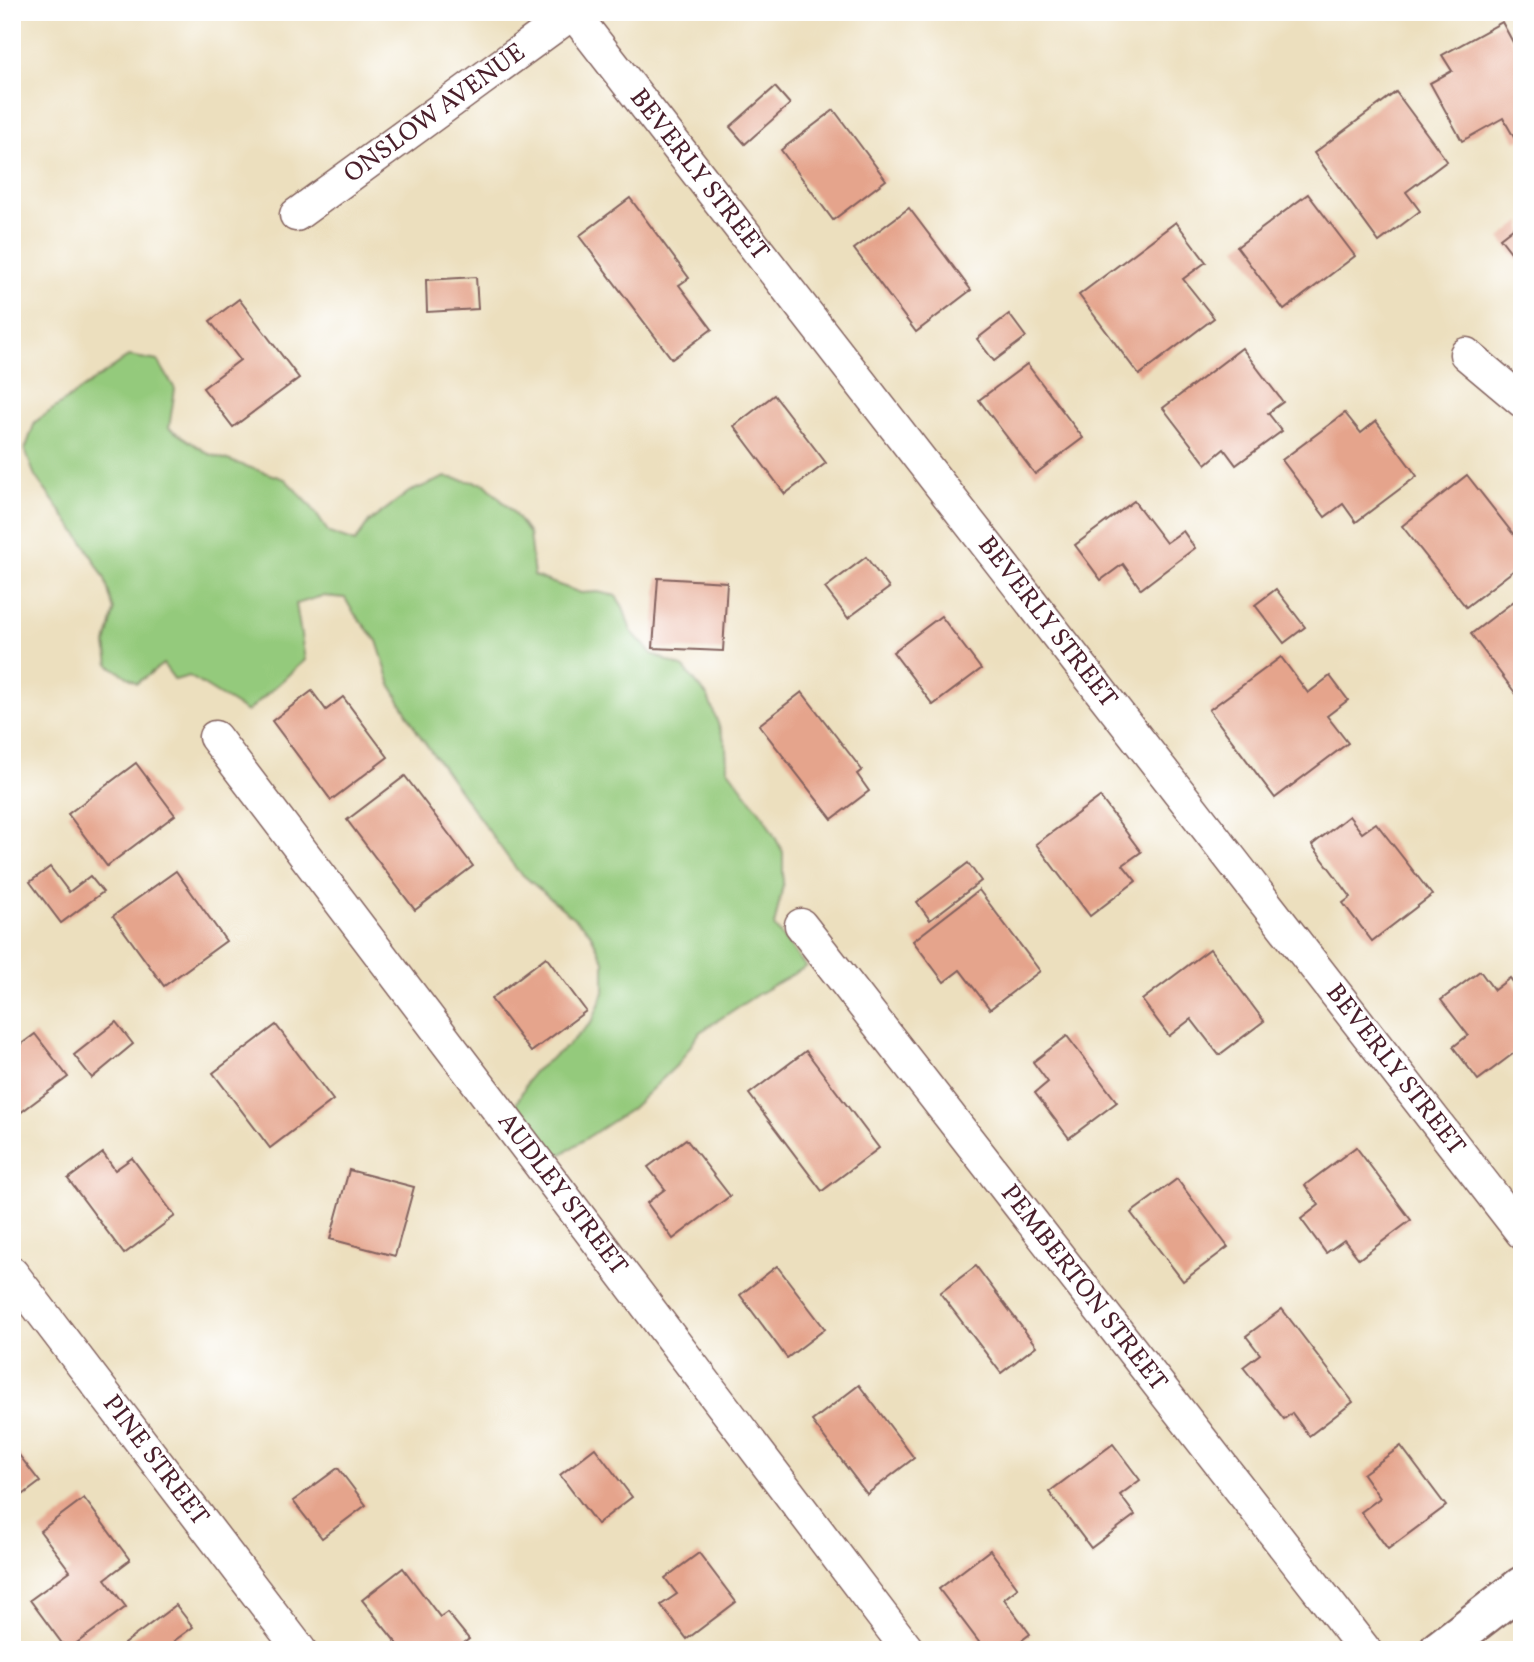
<svg xmlns="http://www.w3.org/2000/svg" width="1534" height="1662" font-family="Vollkorn,serif">
	<style>
		.green { fill: #94ca7c; stroke: #6f7454; stroke-width: 2 }
		.building { fill: #e5a48c }
		.lines { fill: none; stroke-linecap: round; stroke-linejoin: round }
		.street-casing { stroke: #83625e; stroke-width: 35 }
		.secondary-casing { stroke: #83625e; stroke-width: 42 }
		.street { stroke: #fff; stroke-width: 32 }
		.secondary { stroke: #fff; stroke-width: 38 }
		.labels { text-anchor: middle; dominant-baseline: central; stroke-width: 6; stroke-linejoin: round; paint-order: stroke }
		.street-label { font-size: 26px; fill: #4a1f2b; stroke: #fff }
	</style>
	<rect width="100%" height="100%" fill="#fff"/>
	<filter id="ink" filterUnits="userSpaceOnUse"><feTurbulence type="fractalNoise" baseFrequency=".0143" numOctaves="2"/><feDisplacementMap in="SourceGraphic" scale="14" xChannelSelector="R" yChannelSelector="G"/><feConvolveMatrix kernelMatrix="1 2 1 2 8 2 1 2 1" color-interpolation-filters="sRGB"/></filter>
	<filter id="wash" filterUnits="userSpaceOnUse"><feTurbulence type="fractalNoise" baseFrequency=".00686" numOctaves="4" result="noise"/><feDisplacementMap in="SourceGraphic" scale="28" xChannelSelector="R" yChannelSelector="G"/><feGaussianBlur stdDeviation="1.57" result="paint"/><feColorMatrix in="noise" values="0 0 0 0 0 0 0 0 0 0 0 0 0 0 0 0 0 1.4 0 .05"/><feComposite in="paint" operator="in"/></filter>
	<g filter="url(#wash)">
		<rect width="100%" height="100%" fill="#ecdfbe"/>
		<polygon class="green" points="129,356 158,361 175,389 169,428 209,454 285,479 310,505 329,533 355,542 369,522 409,492 446,477 485,484 512,511 529,534 534,576 581,593 598,592 616,596 623,607 631,631 652,654 684,668 708,697 726,745 727,768 764,817 783,852 783,885 774,926 806,967 758,994 700,1032 679,1063 631,1109 562,1154 551,1153 515,1106 532,1073 567,1046 592,1022 604,992 604,961 589,931 517,870 418,733 391,685 377,641 353,612 345,598 322,596 296,604 305,660 247,712 189,676 175,680 163,664 137,683 109,665 106,644 114,611 105,579 84,543 35,476 25,450 35,422"/>
		<g id="blocks">
			<g class="building">
				<polygon points="1502,22 1522,59 1522,138 1516,141 1503,118 1462,141 1430,83 1452,71 1442,55"/>
				<polygon points="775,87 790,104 745,144 730,127"/>
				<polygon points="1396,92 1447,161 1406,192 1420,211 1379,242 1314,153"/>
				<polygon points="834,110 886,180 833,220 781,150"/>
				<polygon points="1308,194 1355,256 1284,310 1237,247"/>
				<polygon points="630,198 689,278 679,285 712,329 672,359 579,236"/>
				<polygon points="909,208 971,290 916,332 854,249"/>
				<polygon points="1522,221 1522,258 1518,261 1500,238"/>
				<polygon points="1176,222 1206,262 1183,279 1214,318 1139,375 1079,295"/>
				<polygon points="476,277 478,309 427,312 426,280"/>
				<polygon points="239,299 299,378 233,427 203,388 240,360 210,321"/>
				<polygon points="1009,314 1026,337 994,361 977,339"/>
				<polygon points="1242,348 1283,402 1268,413 1282,431 1236,465 1224,449 1206,464 1163,408"/>
				<polygon points="1027,364 1083,438 1035,474 979,400"/>
				<polygon points="774,395 826,463 785,494 734,426"/>
				<polygon points="1345,413 1361,433 1376,421 1417,476 1356,522 1343,504 1325,517 1282,460"/>
				<polygon points="1467,475 1514,535 1522,529 1522,564 1466,607 1402,526"/>
				<polygon points="1134,501 1166,543 1183,531 1195,548 1141,589 1123,564 1101,580 1075,545"/>
				<polygon points="866,557 889,588 848,618 825,588"/>
				<polygon points="658,578 727,582 723,651 653,648"/>
				<polygon points="1276,589 1305,627 1284,643 1255,605"/>
				<polygon points="1522,595 1522,690 1516,694 1471,634"/>
				<polygon points="941,616 981,669 933,705 893,652"/>
				<polygon points="1281,657 1308,693 1330,676 1348,700 1327,716 1348,743 1275,798 1209,710"/>
				<polygon points="312,691 326,710 343,697 388,757 331,800 272,721"/>
				<polygon points="802,692 862,770 857,774 869,791 832,819 759,725"/>
				<polygon points="136,763 175,815 107,866 68,814"/>
				<polygon points="405,776 473,866 415,910 347,820"/>
				<polygon points="1100,797 1141,852 1123,865 1136,881 1090,916 1036,844"/>
				<polygon points="1349,816 1362,833 1376,823 1432,895 1372,941 1343,903 1351,897 1312,845"/>
				<polygon points="968,863 981,881 930,920 917,902"/>
				<polygon points="50,867 69,892 90,876 103,892 61,923 30,882"/>
				<polygon points="176,871 226,941 164,986 113,916"/>
				<polygon points="979,890 1040,971 990,1009 960,970 944,982 913,941"/>
				<polygon points="1210,949 1264,1021 1219,1055 1191,1019 1169,1036 1142,1000"/>
				<polygon points="546,957 586,1011 531,1052 491,999"/>
				<polygon points="1480,971 1494,990 1510,978 1522,994 1522,1017 1517,1020 1522,1026 1522,1047 1478,1080 1453,1047 1468,1035 1441,1000"/>
				<polygon points="116,1022 133,1044 92,1078 74,1055"/>
				<polygon points="276,1025 333,1100 270,1148 213,1073"/>
				<polygon points="35,1034 68,1077 12,1119 12,1051"/>
				<polygon points="1067,1036 1117,1102 1069,1138 1035,1093 1048,1082 1033,1062"/>
				<polygon points="806,1051 879,1148 822,1191 749,1094"/>
				<polygon points="686,1139 730,1196 673,1239 647,1203 665,1189 648,1167"/>
				<polygon points="1356,1147 1411,1220 1359,1259 1344,1240 1326,1253 1301,1219 1319,1205 1305,1185"/>
				<polygon points="103,1153 115,1170 132,1158 175,1216 124,1254 68,1179"/>
				<polygon points="349,1170 414,1187 395,1256 330,1239"/>
				<polygon points="1177,1179 1228,1247 1183,1281 1131,1213"/>
				<polygon points="777,1266 825,1329 787,1358 740,1295"/>
				<polygon points="976,1266 1036,1346 1001,1373 940,1293"/>
				<polygon points="1282,1309 1353,1402 1309,1436 1292,1413 1284,1419 1243,1367 1260,1354 1246,1336"/>
				<polygon points="859,1385 914,1458 867,1494 812,1421"/>
				<polygon points="1113,1444 1140,1480 1120,1495 1135,1515 1091,1548 1049,1492"/>
				<polygon points="12,1446 40,1482 12,1503"/>
				<polygon points="1401,1446 1446,1506 1388,1549 1361,1512 1380,1498 1363,1474"/>
				<polygon points="595,1448 632,1497 597,1524 560,1475"/>
				<polygon points="338,1468 366,1505 322,1538 293,1501"/>
				<polygon points="84,1498 130,1560 105,1579 126,1607 67,1650 30,1600 70,1571 40,1531"/>
				<polygon points="990,1550 1018,1588 1004,1599 1030,1634 1009,1650 985,1650 939,1589"/>
				<polygon points="699,1553 736,1602 687,1639 661,1605 677,1594 665,1578"/>
				<polygon points="403,1568 440,1617 447,1612 469,1639 455,1650 395,1650 399,1646 362,1600"/>
				<polygon points="176,1605 193,1627 174,1641 181,1650 123,1650 121,1646"/>
			</g>
		</g>
	</g>
	<g filter="url(#ink)">
		<use href="#blocks" fill-opacity="0" stroke="#83625e" stroke-width="2"/>
		<g class="lines">
			<defs>
				<g id="street">
					<path id="s1" d="M573,13L1522,1233"/>
					<path id="s2" d="M296,215L574,12"/>
					<polyline points="1466,354 1522,401"/>
					<path id="s3" d="M215,737L908,1650"/>
					<path id="s4" d="M801,925L1365,1650"/>
					<path id="s5" d="M12,1273L300,1650"/>
				</g>
				<polyline id="secondary" points="1439,1650 1522,1586"/>
			</defs>
			<use href="#street" class="street-casing"/>
			<use href="#secondary" class="secondary-casing"/>
			<use href="#street" class="street"/>
			<use href="#secondary" class="secondary"/>
		</g>
	</g>
	<g class="labels">
		<g class="street-label">
			<text stroke="none"><textPath href="#s2" startOffset="172">ONSLOW AVENUE</textPath></text>
			<text stroke="none"><textPath href="#s1" startOffset="205">BEVERLY STREET</textPath></text>
			<text stroke="none"><textPath href="#s1" startOffset="772">BEVERLY STREET</textPath></text>
			<text stroke="none"><textPath href="#s1" startOffset="1339">BEVERLY STREET</textPath></text>
			<text stroke="none"><textPath href="#s3" startOffset="574">AUDLEY STREET</textPath></text>
			<text stroke="none"><textPath href="#s4" startOffset="460">PEMBERTON STREET</textPath></text>
			<text stroke="none"><textPath href="#s5" startOffset="236">PINE STREET</textPath></text>
		</g>
	</g>
	<rect width="1534" height="1662" fill="none" stroke="#fff" stroke-width="42"/>
</svg>
